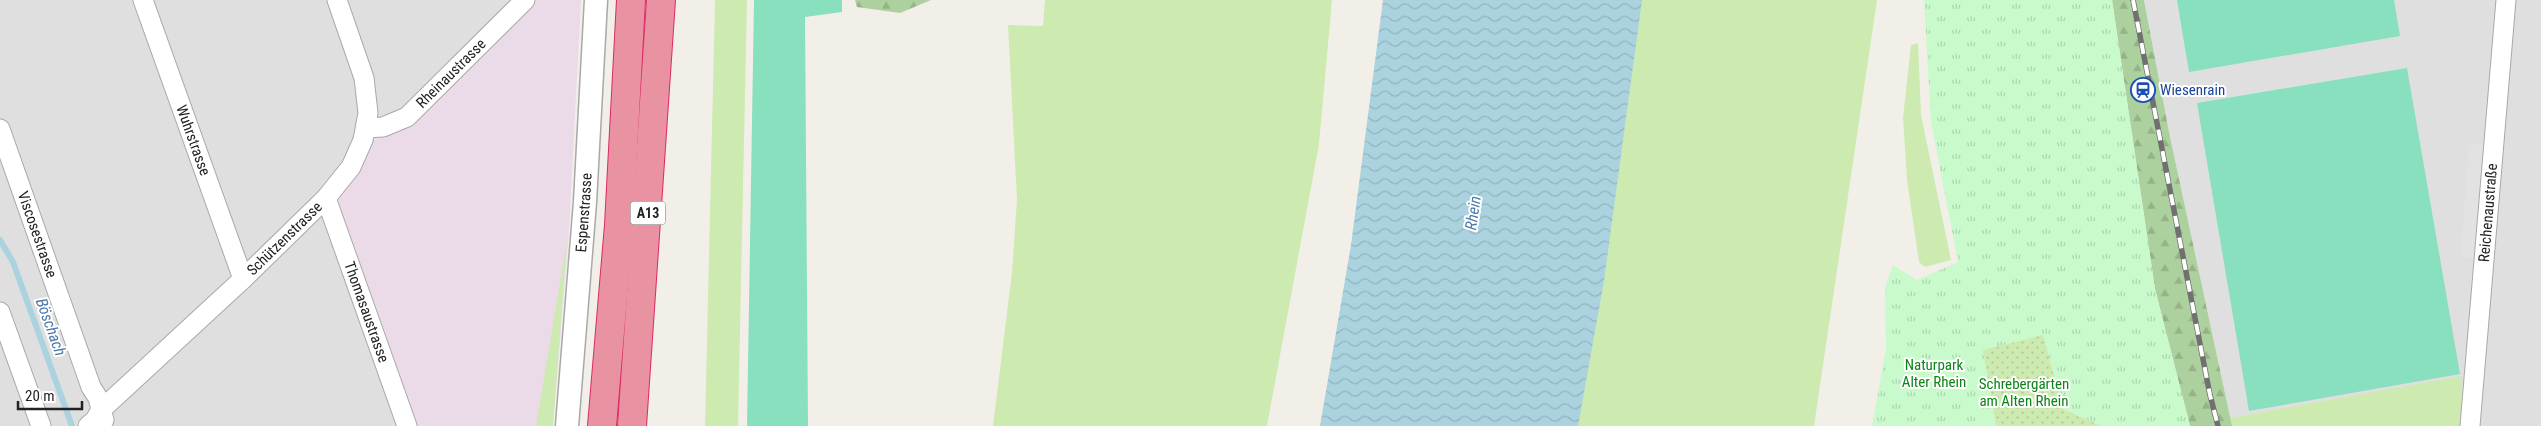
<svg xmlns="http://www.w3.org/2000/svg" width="2541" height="426" font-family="'Roboto Condensed',sans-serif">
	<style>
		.residential { fill: #e0dfdf }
		.industrial { fill: #ebdbe8 }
		.grass { fill: #cdebb0 }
		.forest { fill: url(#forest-firs) }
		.park { fill: url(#park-tufts) }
		.garden { fill: url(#garden-dots) }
		.pitch { fill: #88e0be }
		.parking { fill: #e2e2e2 }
		.water { fill: url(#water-waves) }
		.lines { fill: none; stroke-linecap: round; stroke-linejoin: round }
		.stream { stroke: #aad3df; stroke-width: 6 }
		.minor-casing { stroke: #a9a9a9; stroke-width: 21 }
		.tertiary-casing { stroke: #a9a9a9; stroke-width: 25 }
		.motorway-casing { stroke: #dc2a67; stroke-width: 30 }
		.minor { stroke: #fff; stroke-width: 19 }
		.tertiary { stroke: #fff; stroke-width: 22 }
		.motorway { stroke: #e892a2; stroke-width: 28 }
		.rail-casing { stroke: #707070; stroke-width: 5.5 }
		.rail { stroke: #fff; stroke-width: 4; stroke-dasharray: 11; stroke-linecap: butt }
		.labels { text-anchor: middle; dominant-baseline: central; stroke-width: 4; stroke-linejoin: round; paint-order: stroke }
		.shield { fill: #fff; stroke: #646464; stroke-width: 1 }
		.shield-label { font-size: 14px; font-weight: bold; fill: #222 }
		.street-label { font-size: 15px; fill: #222; stroke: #fff }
		.transit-label { font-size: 15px; fill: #164399; stroke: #fff; text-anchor: start }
		.park-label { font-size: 15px; fill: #0c8416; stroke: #fff }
		.water-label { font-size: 16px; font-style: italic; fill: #4a7aab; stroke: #fff }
	</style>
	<defs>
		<pattern id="forest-firs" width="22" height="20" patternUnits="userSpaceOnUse" patternTransform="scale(1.25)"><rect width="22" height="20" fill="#add19e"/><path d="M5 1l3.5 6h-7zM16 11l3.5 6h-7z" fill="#95b388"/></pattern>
		<pattern id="park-tufts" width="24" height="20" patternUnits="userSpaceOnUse" patternTransform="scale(1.25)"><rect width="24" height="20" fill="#c8facc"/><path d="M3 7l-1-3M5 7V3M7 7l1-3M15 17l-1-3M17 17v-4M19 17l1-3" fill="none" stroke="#acd6af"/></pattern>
		<pattern id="garden-dots" width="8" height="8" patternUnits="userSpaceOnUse" patternTransform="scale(1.25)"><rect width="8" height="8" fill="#cdebb0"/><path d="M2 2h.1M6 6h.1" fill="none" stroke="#b0c997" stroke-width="1.8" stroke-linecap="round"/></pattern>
		<pattern id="water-waves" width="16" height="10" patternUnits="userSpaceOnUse" patternTransform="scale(1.25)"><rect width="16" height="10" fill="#aad3df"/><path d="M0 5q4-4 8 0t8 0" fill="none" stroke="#92b5bf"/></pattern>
	</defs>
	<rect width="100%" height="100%" fill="#f2efe9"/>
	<g class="residential">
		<polygon points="0,0 525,0 407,426 0,426"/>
		<polygon points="2144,0 2541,0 2541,426 2232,426 2169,132"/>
	</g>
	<polygon class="industrial" points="525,0 581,0 569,230 553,426 407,426 326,198 363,140 383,127"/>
	<g class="grass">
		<polygon points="715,0 747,0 738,426 705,426"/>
		<polygon points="1045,0 1332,0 1319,144 1267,426 993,426 1012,272 1017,200 1008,25 1043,26"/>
		<polygon points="1638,0 1877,0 1814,426 1577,426"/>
		<polygon points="1918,43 1921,115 1951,260 1925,267 1919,262 1907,180 1903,118 1911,45"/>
		<polygon points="567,240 553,426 536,426"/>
		<polygon points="2462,376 2460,426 2232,426 2230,418"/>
	</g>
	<g class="forest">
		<polygon points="855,0 931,0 900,13 857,7"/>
		<polygon points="2112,0 2144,0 2169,132 2232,426 2190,426 2155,289"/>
	</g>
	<polygon class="park" points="1924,0 2112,0 2155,289 2190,426 2101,426 2063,409 2043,336 1983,350 1996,426 1872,426 1886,348 1885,288 1893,265 1917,280 1958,262 1931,122"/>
	<polygon class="garden" points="2043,335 2063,409 2101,426 1996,426 1983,350"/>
	<g class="pitch">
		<polygon points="754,0 842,0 842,12 805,17 808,426 747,426"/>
		<polygon points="2177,0 2394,0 2400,36 2189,72"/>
		<polygon points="2407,68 2460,374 2249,411 2197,103"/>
	</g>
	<polygon class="parking" points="2469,143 2486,144 2478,258 2461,257"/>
	<polygon class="water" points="1383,0 1642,0 1604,281 1578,426 1320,426 1351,245"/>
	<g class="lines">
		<polyline class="stream" points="0,240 13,262 72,426"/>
		<defs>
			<g id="minor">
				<path id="s1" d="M143,0L243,279"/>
				<path id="s2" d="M366,128L383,127L407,117L525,0"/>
				<path id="s3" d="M0,129L91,387L98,398L104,420"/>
				<path id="s4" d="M326,198L407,426"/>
				<polyline points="0,312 41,426"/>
				<path id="s5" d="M88,426L95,420L101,410L243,279L326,198L351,167L363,140L368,113L364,78L337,0"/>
				<path id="s6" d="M2470,426L2506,0"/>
			</g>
			<g id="tertiary">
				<path id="s7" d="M567,426L585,202L596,0"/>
			</g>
			<g id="motorway">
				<polyline points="602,426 619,225 631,0"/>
				<polyline points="632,426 661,0"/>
			</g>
		</defs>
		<use href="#minor" class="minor-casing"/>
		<use href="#tertiary" class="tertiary-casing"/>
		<use href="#motorway" class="motorway-casing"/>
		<use href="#minor" class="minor"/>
		<use href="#tertiary" class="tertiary"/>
		<use href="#motorway" class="motorway"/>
		<defs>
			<polyline id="rail" points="2133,0 2210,395 2218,426"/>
		</defs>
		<use href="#rail" class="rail-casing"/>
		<use href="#rail" class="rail"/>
	</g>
	<defs>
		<symbol id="station-ring" viewBox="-11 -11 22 22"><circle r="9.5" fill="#fff" stroke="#1a4fb4" stroke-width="1.5"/><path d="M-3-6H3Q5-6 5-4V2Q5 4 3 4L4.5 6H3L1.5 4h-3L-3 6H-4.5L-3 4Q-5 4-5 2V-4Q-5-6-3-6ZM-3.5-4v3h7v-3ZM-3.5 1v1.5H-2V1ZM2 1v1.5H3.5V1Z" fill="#1a4fb4"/></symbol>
	</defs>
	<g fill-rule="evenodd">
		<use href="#station-ring" x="2129" y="76" width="28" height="28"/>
	</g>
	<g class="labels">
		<rect class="shield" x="630.5" y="201.5" width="35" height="23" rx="4"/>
		<g class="shield-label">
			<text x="648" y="213">A13</text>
		</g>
		<g class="street-label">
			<text stroke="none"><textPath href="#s2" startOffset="105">Rheinaustrasse</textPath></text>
			<text stroke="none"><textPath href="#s1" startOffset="149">Wuhrstrasse</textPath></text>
			<text stroke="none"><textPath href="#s7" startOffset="214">Espenstrasse</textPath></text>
			<text stroke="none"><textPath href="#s6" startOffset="214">Reichenaustraße</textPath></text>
			<text stroke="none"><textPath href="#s3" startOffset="112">Viscosestrasse</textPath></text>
			<text stroke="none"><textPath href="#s5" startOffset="272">Schützenstrasse</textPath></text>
			<text stroke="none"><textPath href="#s4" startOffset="121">Thomasaustrasse</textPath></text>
		</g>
		<g class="transit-label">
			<text x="2160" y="90">Wiesenrain</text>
		</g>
		<g class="park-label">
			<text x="1934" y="365">Naturpark<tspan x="1934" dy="17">Alter Rhein</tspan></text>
			<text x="2024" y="384">Schrebergärten<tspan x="2024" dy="17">am Alten Rhein</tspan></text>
		</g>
		<g class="water-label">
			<text transform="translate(1473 213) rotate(-82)">Rhein</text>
			<text transform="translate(51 327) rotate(70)">Böschach</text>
		</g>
	</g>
	<path d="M18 401v8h64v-8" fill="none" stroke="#222222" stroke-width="2.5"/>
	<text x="25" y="401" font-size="15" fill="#222222" stroke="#ffffff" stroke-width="4" paint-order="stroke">20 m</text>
</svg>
